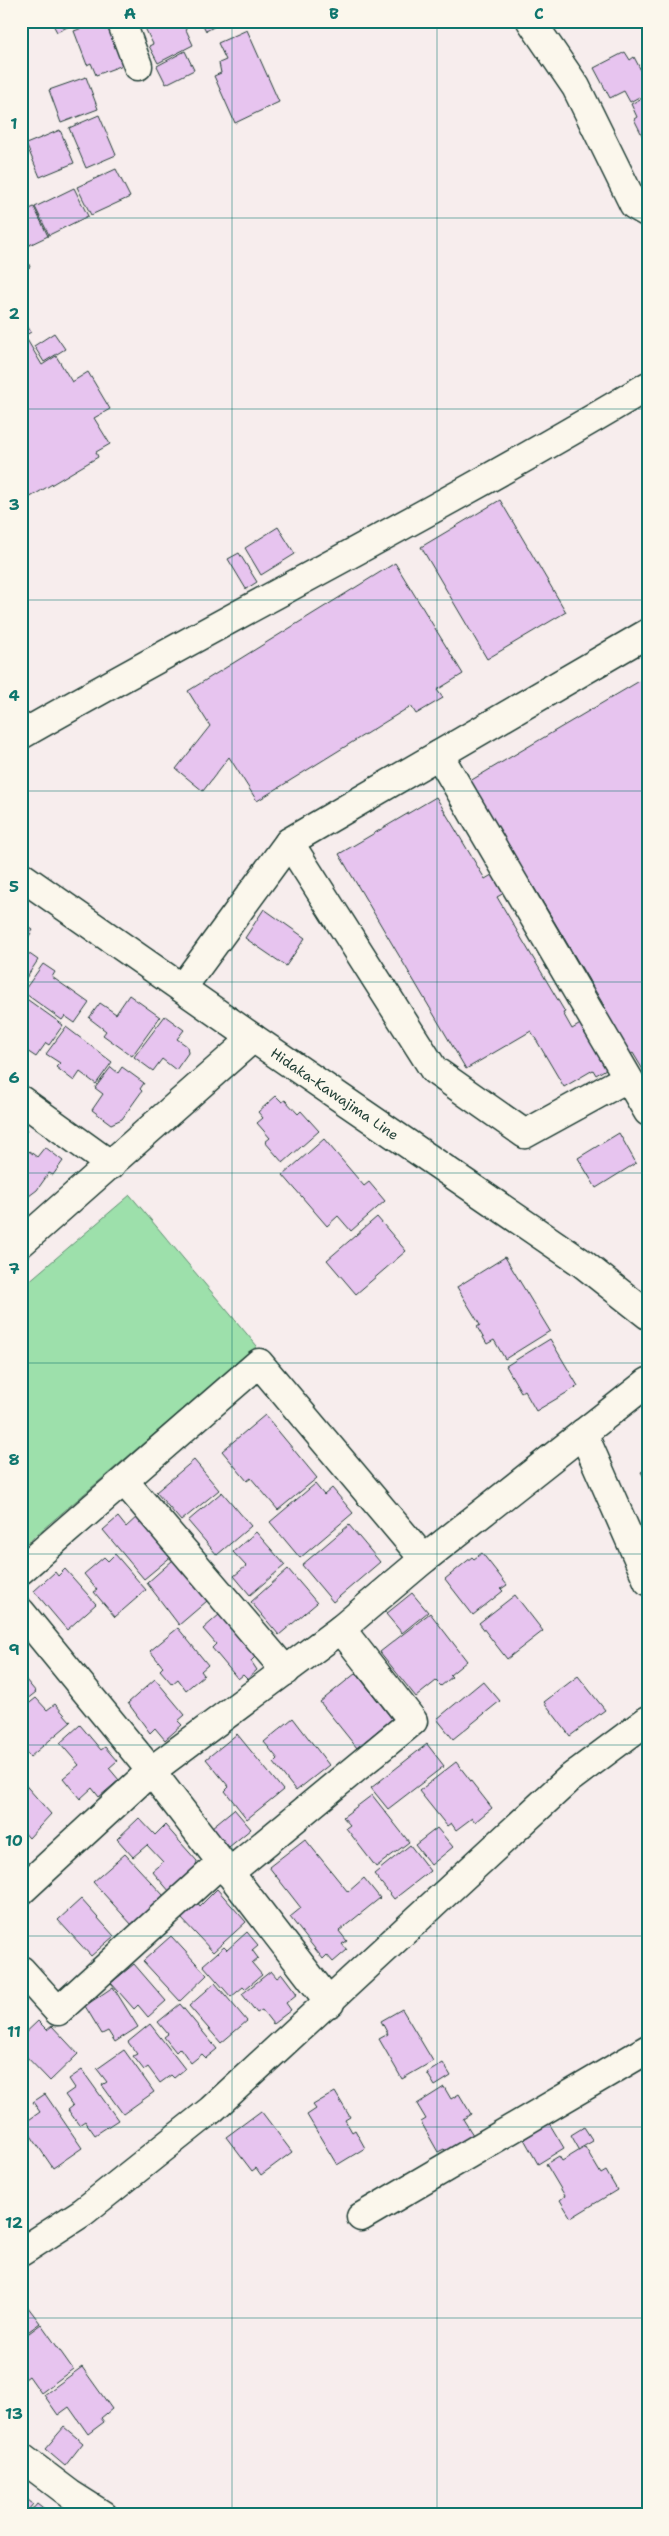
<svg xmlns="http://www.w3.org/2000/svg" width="669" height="2536" font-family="'Shantell Sans',sans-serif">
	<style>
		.green { fill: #9de0ab; stroke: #5e8e70 }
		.building { fill: #e7c4ef; stroke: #1f3d34; fill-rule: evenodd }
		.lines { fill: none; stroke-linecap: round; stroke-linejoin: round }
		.minor-casing { stroke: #1f3d34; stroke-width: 31 }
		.major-casing { stroke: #1f3d34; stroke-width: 31 }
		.minor { stroke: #fbf7ec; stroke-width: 28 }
		.major { stroke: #fbf7ec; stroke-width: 28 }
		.grid { fill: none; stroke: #0f766e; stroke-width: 1; stroke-opacity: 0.55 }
		.labels { text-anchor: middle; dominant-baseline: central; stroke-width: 5; stroke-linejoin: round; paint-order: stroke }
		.street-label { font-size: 14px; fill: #1f3d34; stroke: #fbf7ec }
		.neatline { fill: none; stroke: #0f766e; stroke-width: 2 }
		.grid-label { font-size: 16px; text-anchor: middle; font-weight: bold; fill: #0f766e }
	</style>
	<rect width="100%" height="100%" fill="#f7eded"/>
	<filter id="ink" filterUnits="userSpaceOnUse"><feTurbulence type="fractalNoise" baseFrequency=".02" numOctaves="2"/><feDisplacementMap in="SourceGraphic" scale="10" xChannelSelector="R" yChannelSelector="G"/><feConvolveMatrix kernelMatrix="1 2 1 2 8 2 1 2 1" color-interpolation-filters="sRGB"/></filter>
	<g filter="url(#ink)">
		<polygon class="green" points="130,1195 257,1346 21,1548 21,1288"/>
		<g class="building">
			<polygon points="51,21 80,21 57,32"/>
			<polygon points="101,21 105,30 110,28 123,65 96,75 91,63 87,65 74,31"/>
			<polygon points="158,21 182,21 193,45 158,63 149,46 153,44 145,28"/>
			<polygon points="201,21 225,21 206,31"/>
			<polygon points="635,21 648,21 648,24 638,28"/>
			<polygon points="247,30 279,102 235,123 214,76 221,73 219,63 226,60 218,43"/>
			<polygon points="185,51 194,70 166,84 157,66"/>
			<polygon points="625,52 630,60 634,57 646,80 648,79 648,92 630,102 624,91 610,98 594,68"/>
			<polygon points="86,77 98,109 61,123 49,90"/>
			<polygon points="648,95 648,144 647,145 634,119 637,117 631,104"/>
			<polygon points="99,115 116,155 86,168 69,128"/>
			<polygon points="60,130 74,163 40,177 26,144"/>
			<polygon points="116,169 130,197 91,215 77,187"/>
			<polygon points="74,188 88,216 49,235 35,207"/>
			<polygon points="34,207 48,236 21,249 21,213"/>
			<polygon points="26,257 30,267 21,270 21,259"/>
			<polygon points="26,324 31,332 21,338 21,327"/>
			<polygon points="54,333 65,349 44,362 34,346"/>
			<polygon points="26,338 42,365 56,356 72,382 88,372 110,409 94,418 110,444 96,452 98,457 22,502 21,341"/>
			<polygon points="500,500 566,612 487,659 421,547"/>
			<polygon points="278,527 295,554 261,575 245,548"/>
			<polygon points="239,553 257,582 246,589 228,559"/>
			<polygon points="395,563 463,674 437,690 443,698 416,714 411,706 257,801 229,757 203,791 176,769 210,726 188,691"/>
			<path d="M648,676V1078L633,1053L596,1075L593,1070L564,1087L531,1031L466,1069L339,854L436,797L485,879L517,860L470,781ZM529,879L606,1009L572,1029L563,1013L565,1012L497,897Z"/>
			<polygon points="264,909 305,938 286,966 245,938"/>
			<polygon points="21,922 33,930 21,948 38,960 26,978 21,974"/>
			<polygon points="43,964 55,972 52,977 89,1003 75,1023 65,1016 62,1020 23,992"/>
			<polygon points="21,995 63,1025 49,1045 46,1043 36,1057 21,1047"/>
			<polygon points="129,995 160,1017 132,1056 103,1035 106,1031 89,1018 100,1003 116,1014"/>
			<polygon points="165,1016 184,1030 177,1039 187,1046 188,1053 176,1070 162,1059 153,1071 134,1057"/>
			<polygon points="66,1027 112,1062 96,1084 80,1072 74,1081 56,1067 60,1063 46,1054"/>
			<polygon points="111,1067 118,1073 122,1067 144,1083 140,1089 142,1091 122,1119 111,1124 92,1110 103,1094 95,1088"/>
			<polygon points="276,1096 282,1102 285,1100 298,1114 301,1111 319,1131 283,1163 265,1142 270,1138 257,1123 263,1118 258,1112"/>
			<polygon points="21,1125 27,1130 21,1138"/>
			<polygon points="619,1133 636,1163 596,1188 578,1158"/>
			<polygon points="324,1139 364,1186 369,1182 385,1201 351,1231 338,1216 327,1226 283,1175"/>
			<polygon points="45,1147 63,1161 53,1175 49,1173 37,1190 21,1202 21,1152 26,1155 29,1151 37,1157"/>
			<polygon points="377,1217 406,1251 356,1294 327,1260"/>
			<polygon points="505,1257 550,1331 505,1359 494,1340 487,1344 477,1327 480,1325 457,1287"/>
			<polygon points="550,1339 578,1386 536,1411 524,1390 521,1392 506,1366"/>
			<polygon points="265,1415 317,1478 278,1510 251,1478 247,1481 222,1451"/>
			<polygon points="194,1460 219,1490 181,1521 156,1492"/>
			<polygon points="648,1468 648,1484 641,1472"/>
			<polygon points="315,1484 324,1495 332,1488 353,1513 300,1558 270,1522"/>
			<polygon points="222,1492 251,1526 217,1555 188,1521"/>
			<polygon points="139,1515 173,1555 144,1579 103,1530 118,1517 126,1527"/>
			<polygon points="349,1525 380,1562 333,1602 302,1565"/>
			<polygon points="256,1532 285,1565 250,1595 234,1576 246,1566 233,1552"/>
			<polygon points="482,1553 507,1585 501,1589 503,1591 473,1615 445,1579 472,1557 474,1559"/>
			<polygon points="115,1554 146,1590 115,1617 94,1592 97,1590 84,1574 104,1557 108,1561"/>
			<polygon points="173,1560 207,1601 179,1625 147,1583"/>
			<polygon points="65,1569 96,1604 67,1630 34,1591 55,1572 58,1576"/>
			<polygon points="288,1569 317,1603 279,1635 251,1602"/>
			<polygon points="412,1593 428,1612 402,1633 386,1614"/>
			<polygon points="515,1595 543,1631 507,1659 479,1623"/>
			<polygon points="430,1613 467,1661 450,1675 452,1677 441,1686 436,1681 416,1697 380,1652"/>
			<polygon points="220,1614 256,1656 251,1661 257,1670 247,1679 243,1675 238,1679 212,1648 216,1644 203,1629"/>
			<polygon points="178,1628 208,1665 201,1671 204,1675 186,1690 178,1679 172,1684 160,1670 163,1667 150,1651"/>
			<polygon points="356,1673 392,1719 357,1748 320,1702"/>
			<polygon points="21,1674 36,1692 21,1704"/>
			<polygon points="578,1676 605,1710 570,1736 544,1702"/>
			<polygon points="155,1679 185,1715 178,1721 182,1725 165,1740 155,1728 150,1733 128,1703"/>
			<polygon points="483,1681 500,1701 453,1739 437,1719"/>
			<polygon points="36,1698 47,1710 55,1704 71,1722 30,1757 21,1747 21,1710"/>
			<polygon points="293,1718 329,1765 296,1791 274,1763 278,1759 264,1742"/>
			<polygon points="80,1725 101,1750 105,1747 117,1761 109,1768 119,1780 99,1797 92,1788 80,1799 63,1778 79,1765 60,1743"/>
			<polygon points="237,1734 283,1790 247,1819 225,1791 229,1787 206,1759"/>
			<polygon points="427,1744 444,1766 388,1809 371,1788"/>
			<polygon points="456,1762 492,1808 475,1822 472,1818 456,1830 451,1823 447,1826 419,1791"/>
			<polygon points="21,1780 51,1814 29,1838 21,1829"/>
			<polygon points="372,1795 409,1842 376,1867 346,1828 350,1825 343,1817"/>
			<polygon points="234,1809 251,1829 229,1847 212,1827"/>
			<polygon points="139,1818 155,1835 165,1825 197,1861 196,1869 170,1892 152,1871 163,1862 147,1845 133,1857 117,1839"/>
			<polygon points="437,1828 453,1847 431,1865 415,1845"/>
			<polygon points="305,1839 348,1892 364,1878 380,1898 339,1931 347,1941 342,1944 347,1950 333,1962 327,1955 323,1959 290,1917 301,1908 269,1867"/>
			<polygon points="410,1845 430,1871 394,1899 374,1874"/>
			<polygon points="125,1854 164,1896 132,1925 93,1882"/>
			<polygon points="217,1889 246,1922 213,1952 180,1917 197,1902 200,1906"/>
			<polygon points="81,1899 114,1936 91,1956 58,1920"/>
			<polygon points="247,1932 258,1945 252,1950 258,1958 252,1963 262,1975 245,1989 243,1987 231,1997 203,1965 224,1947 227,1950"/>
			<polygon points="171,1936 207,1975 180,2001 143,1961"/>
			<polygon points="134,1964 166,2001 148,2017 138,2005 134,2009 111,1983"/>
			<polygon points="271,1971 277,1978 282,1974 297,1994 286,2003 291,2010 273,2024 262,2010 257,2013 242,1994"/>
			<polygon points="215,1983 247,2021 221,2043 189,2006"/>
			<polygon points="113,1987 138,2027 115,2042 108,2031 102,2034 85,2006"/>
			<polygon points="180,2004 217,2049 206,2058 202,2054 191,2063 180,2048 176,2052 164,2037 168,2034 158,2022"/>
			<polygon points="402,2009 433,2061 402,2079 379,2039 388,2034 381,2021"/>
			<polygon points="38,2021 47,2030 52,2026 78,2054 50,2081 21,2051 21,2037"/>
			<polygon points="150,2024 185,2069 174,2078 171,2075 160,2083 148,2067 144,2070 133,2056 137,2054 128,2042"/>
			<polygon points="124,2050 154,2092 123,2114 102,2085 107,2082 97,2069"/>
			<polygon points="443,2063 451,2076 435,2086 427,2073"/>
			<polygon points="82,2070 118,2120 95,2135 85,2121 79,2125 68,2110 73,2106 65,2095 75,2088 69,2079"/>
			<polygon points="444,2087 451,2099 459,2094 471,2114 463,2119 473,2135 446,2151 444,2149 438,2152 421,2122 426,2119 417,2104"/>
			<polygon points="335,2092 350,2117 345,2120 352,2132 355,2130 365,2148 337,2165 307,2115 316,2109 313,2105"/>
			<polygon points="45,2094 82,2148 53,2168 23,2124 40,2112 33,2102"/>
			<polygon points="261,2111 292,2152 261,2175 256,2168 252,2171 226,2137"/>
			<polygon points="549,2123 564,2148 538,2164 524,2139"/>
			<polygon points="584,2127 593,2141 579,2149 571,2135"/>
			<polygon points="585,2147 601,2174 606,2171 617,2190 571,2218 560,2200 565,2196 546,2164 559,2156 562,2161"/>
			<polygon points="21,2213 27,2221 21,2225"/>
			<polygon points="21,2298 40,2323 21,2337"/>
			<polygon points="41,2324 73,2369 41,2393 29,2376 25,2379 21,2374 21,2339"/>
			<polygon points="82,2367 112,2409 101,2418 104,2422 88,2434 69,2407 58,2415 44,2395"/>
			<polygon points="64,2427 83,2443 65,2466 45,2449"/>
			<polygon points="21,2489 26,2493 23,2496 33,2504 24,2515 21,2515"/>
			<polygon points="37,2503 52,2515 27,2515"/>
		</g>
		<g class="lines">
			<defs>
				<g id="minor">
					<polyline points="121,21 138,66"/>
					<polyline points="531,21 576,87 634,205 648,213"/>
					<path d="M21,735C229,616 443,509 648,386"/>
					<polyline points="439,755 648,1112"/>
					<polyline points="289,842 434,1070 525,1134 627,1078"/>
					<polyline points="182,988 289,842 648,633"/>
					<polyline points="21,1100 111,1165"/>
					<polyline points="21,1243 253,1038"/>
					<polyline points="583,1433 648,1581"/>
					<polyline points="125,1482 286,1671"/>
					<polyline points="21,1570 259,1363 424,1559"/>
					<polyline points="21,1612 151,1771 330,2003"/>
					<polyline points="229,1873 413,1721 341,1629"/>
					<polyline points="21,1891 151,1771 341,1629 424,1559 648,1382"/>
					<polyline points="21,1970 58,2011 221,1863"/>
					<polyline points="361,2217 648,2049"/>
					<polyline points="21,2252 83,2212 211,2110 569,1779 648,1720"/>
					<polyline points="21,2457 70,2494 103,2515"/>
				</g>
				<g id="major">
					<path id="s1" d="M21,876L253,1038L582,1263L648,1315"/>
				</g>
			</defs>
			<use href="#minor" class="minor-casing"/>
			<use href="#major" class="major-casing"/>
			<use href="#minor" class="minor"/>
			<use href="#major" class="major"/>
		</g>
	</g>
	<path class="grid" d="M232,21V2515M437,21V2515M21,218H648M21,409H648M21,600H648M21,791H648M21,982H648M21,1173H648M21,1363H648M21,1554H648M21,1745H648M21,1936H648M21,2127H648M21,2318H648"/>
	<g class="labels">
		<g class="street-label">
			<text stroke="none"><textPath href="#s1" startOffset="382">Hidaka-Kawajima Line</textPath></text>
		</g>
	</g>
	<rect width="669" height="2536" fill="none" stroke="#fbf7ec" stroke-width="55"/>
	<rect x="28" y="28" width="614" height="2480" class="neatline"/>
	<g class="grid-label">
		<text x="130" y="19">A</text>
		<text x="334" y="19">B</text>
		<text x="539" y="19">C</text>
		<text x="14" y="129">1</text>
		<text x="14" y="319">2</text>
		<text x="14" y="510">3</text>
		<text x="14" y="701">4</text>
		<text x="14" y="892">5</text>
		<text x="14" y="1083">6</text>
		<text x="14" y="1274">7</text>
		<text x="14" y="1465">8</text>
		<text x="14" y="1655">9</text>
		<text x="14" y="1846">10</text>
		<text x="14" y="2037">11</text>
		<text x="14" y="2228">12</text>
		<text x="14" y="2419">13</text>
	</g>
</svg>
